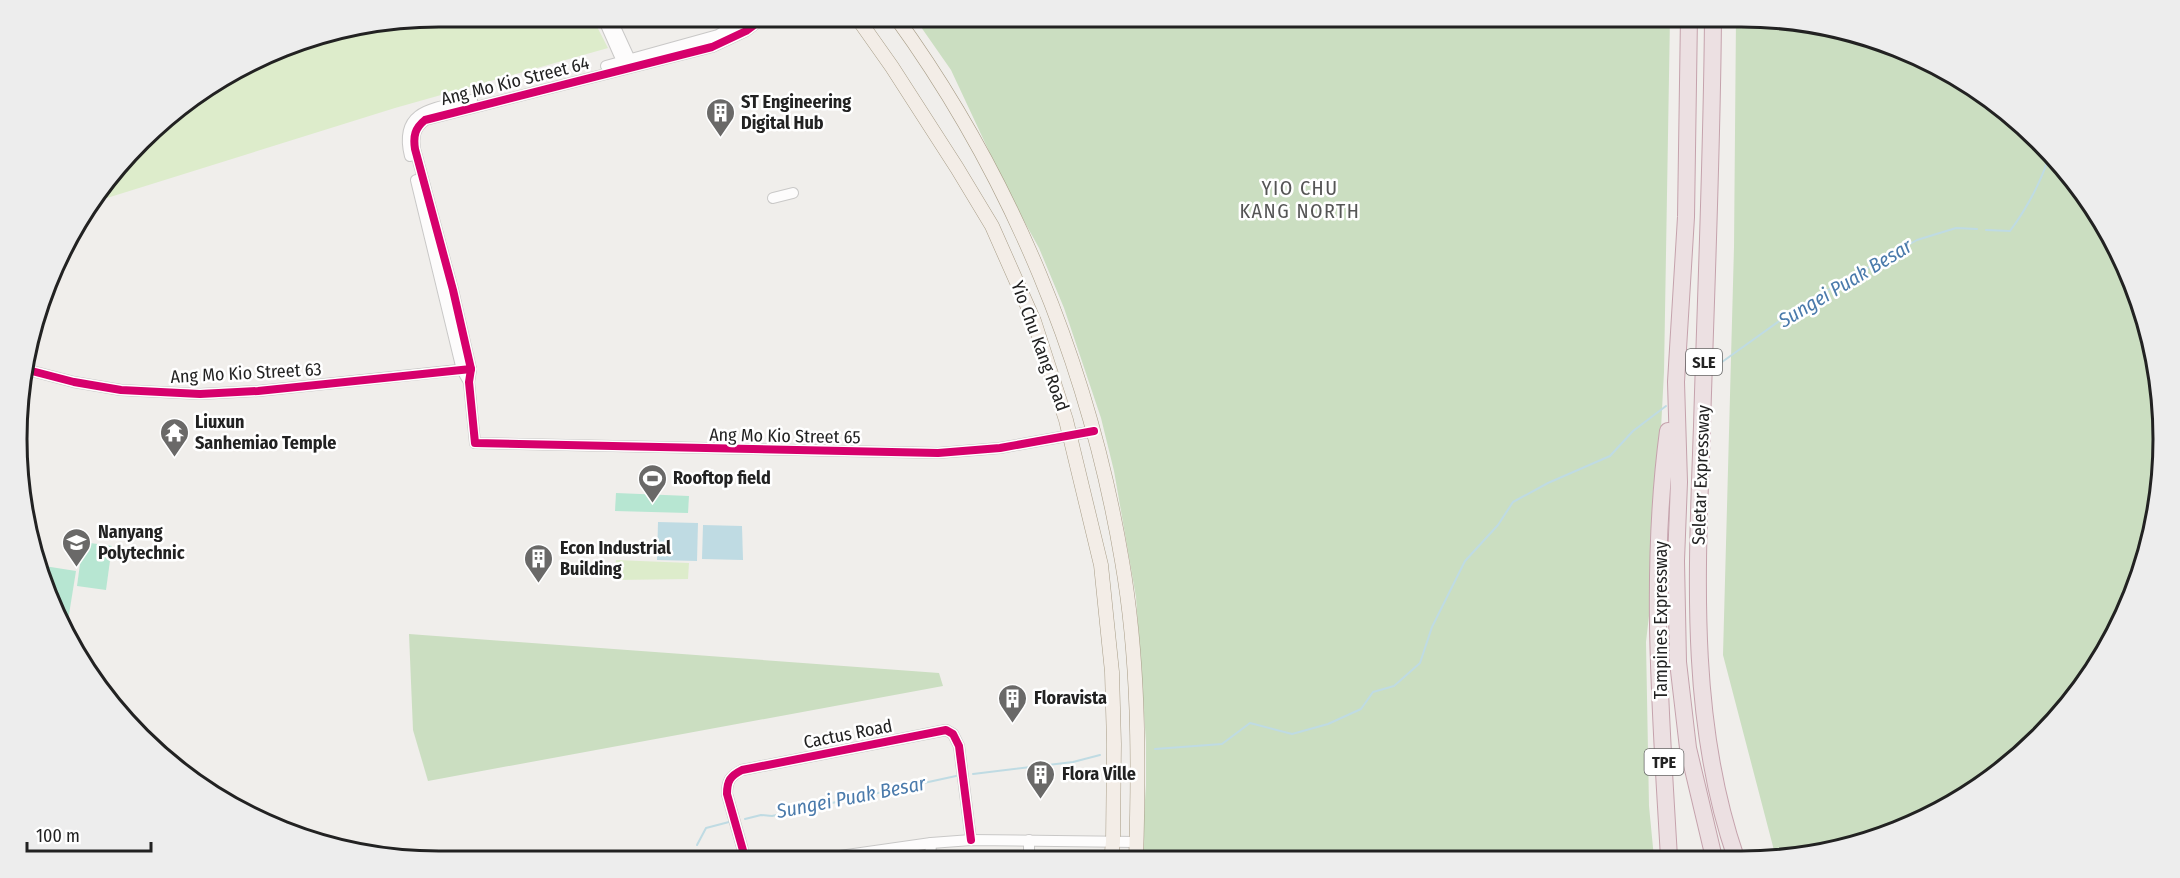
<svg xmlns="http://www.w3.org/2000/svg" width="2180" height="878" font-family="'Fira Sans Condensed',sans-serif">
	<style>
		.grass { fill: #ddeccb }
		.forest { fill: #cbdec1 }
		.pitch { fill: #b7e6d2 }
		.water { fill: #bfdbe3 }
		.lines { fill: none; stroke-linecap: round; stroke-linejoin: round }
		.stream { stroke: #bfdbe3; stroke-width: 2 }
		.minor-casing { stroke: #c9c8c7; stroke-width: 12 }
		.major-casing { stroke: #a79c86; stroke-width: 15 }
		.highway-casing { stroke: #c5a2ac; stroke-width: 18 }
		.minor { stroke: #fdfcfc; stroke-width: 10 }
		.major { stroke: #f3ede7; stroke-width: 14 }
		.highway { stroke: #ece0e2; stroke-width: 16 }
		.cycleway-casing { stroke: #fff; stroke-width: 11 }
		.cycleway { stroke: #d6006c; stroke-width: 8 }
		.labels { text-anchor: middle; dominant-baseline: central; stroke-width: 5; stroke-linejoin: round; paint-order: stroke }
		.shield { fill: #fff; stroke: #646464; stroke-width: 1.5 }
		.shield-label { font-size: 16px; font-weight: bold; fill: #222 }
		.street-label { font-size: 18px; fill: #222; stroke: #fff }
		.poi-label { font-size: 18px; font-weight: bold; fill: #222; stroke: #fff; text-anchor: start }
		.neighbourhood-label { font-size: 20px; letter-spacing: 1.5px; fill: #555; stroke: #fff }
		.water-label { font-size: 20px; font-style: italic; fill: #4a7aab; stroke: #fff }
		.rim { fill: none; stroke: #222; stroke-width: 3 }
	</style>
	<rect width="100%" height="100%" fill="#f0eeeb"/>
	<g class="grass">
		<polygon points="592,17 608,48 395,108 107,198 106,187 161,121 228,73 303,39 439,17"/>
		<polygon points="616,560 689,563 688,579 615,580"/>
	</g>
	<g class="forest">
		<polygon points="1741,16 1876,39 1952,73 2019,121 2076,182 2120,252 2149,329 2163,411 2160,494 2141,574 2092,673 2019,757 1903,829 1796,858 1776,858 1723,655 1734,247 1736,17"/>
		<polygon points="914,17 1670,17 1664,372 1653,580 1646,642 1649,806 1654,858 1141,860 1146,785 1146,742 1136,597 1114,471 1101,418 1064,308 1039,248 1009,194 951,70"/>
		<polygon points="409,634 939,673 943,686 428,781 413,730"/>
	</g>
	<g class="pitch">
		<polygon points="616,493 689,496 688,513 615,511"/>
		<polygon points="83,542 112,546 106,590 77,586"/>
		<polygon points="38,565 76,571 66,633 49,601"/>
	</g>
	<g class="water">
		<polygon points="658,522 698,523 697,561 657,560"/>
		<polygon points="703,525 742,526 743,560 702,559"/>
	</g>
	<g class="lines">
		<g class="stream">
			<path d="M1986,230L2010,231C2027,208 2041,182 2050,154"/>
			<polyline points="1722,362 1803,304 1917,240 1956,228 1977,229"/>
			<polyline points="1155,749 1222,744 1250,723 1292,734 1328,724 1361,709 1373,692 1394,686 1420,663 1432,627 1465,561 1498,525 1513,502 1548,483 1610,456 1633,431 1666,406"/>
			<polyline points="973,774 1073,762 1100,755"/>
			<polyline points="745,819 761,815 772,816 956,776"/>
			<polyline points="697,845 706,828 729,822"/>
		</g>
		<defs>
			<g id="minor">
				<polyline points="602,16 625,68"/>
				<polyline points="610,16 632,64"/>
				<path d="M766,16L746,31L712,47L425,120C415,128 413,136 415,149L453,290L471,369L469,382L475,443L938,453L1000,448L1094,431"/>
				<polyline points="606,66 718,35 750,16"/>
				<path d="M410,156C398,108 436,108 472,100"/>
				<polyline points="416,180 462,370 469,382"/>
				<polyline points="773,198 793,193"/>
				<polyline points="24,369 74,382 121,390 200,394 258,391 468,369"/>
				<polyline points="812,860 931,843 971,840 1136,842"/>
				<polyline points="930,860 931,843"/>
				<polyline points="1029,860 1029,840"/>
				<path d="M746,861L727,794C727,781 730,776 742,770L946,730L953,734L959,746L971,840"/>
			</g>
			<g id="major">
				<polyline points="856,16 892,67 957,168 992,226 1034,321 1066,420 1101,565 1112,672 1114,744 1113,842 1111,860"/>
				<path d="M895,16C1012,177 1089,365 1122,561C1139,659 1139,761 1136,860"/>
			</g>
			<g id="highway">
				<polyline points="1689,16 1686,217 1676,382 1679,482 1676,561 1678,662 1688,748 1714,858"/>
				<path d="M1713,16C1712,153 1706,289 1702,426C1697,570 1688,719 1736,858"/>
				<path d="M1668,431C1649,573 1661,716 1669,858"/>
			</g>
		</defs>
		<use href="#minor" class="minor-casing"/>
		<use href="#major" class="major-casing"/>
		<use href="#highway" class="highway-casing"/>
		<use href="#minor" class="minor"/>
		<use href="#major" class="major"/>
		<use href="#highway" class="highway"/>
		<defs>
			<g id="cycleway">
				<path d="M766,16L746,31L712,47L425,120C415,128 413,136 415,149L453,290L471,369L469,382L475,443L938,453L1000,448L1094,431"/>
				<polyline points="24,369 74,382 121,390 200,394 258,391 471,369"/>
				<path d="M746,861L727,794C727,781 730,776 742,770L946,730L953,734L959,746L971,840"/>
			</g>
		</defs>
		<use href="#cycleway" class="cycleway-casing"/>
		<use href="#cycleway" class="cycleway"/>
	</g>
	<defs>
		<symbol id="building-pin" viewBox="-11 -11 22 30"><path d="M0 17L-7.5 6A9.5 9.5 0 1 1 7.5 6Z" fill="#6a6968" stroke="#fff"/><path d="M-4-6H4V6H1V3H-1V6H-4ZM-2.5-4.3h1.7v1.8h-1.7ZM.8-4.3h1.7v1.8H.8ZM-2.5-1h1.7V.8h-1.7ZM.8-1h1.7V.8H.8Z" fill="#fff"/></symbol>
		<symbol id="temple-pin" viewBox="-11 -11 22 30"><path d="M0 17L-7.5 6A9.5 9.5 0 1 1 7.5 6Z" fill="#6a6968" stroke="#fff"/><path d="M0-6L5-2H3V0L6.5 2.5H4V6H1.5V3h-3V6H-4V2.5H-6.5L-3 0V-2H-5Z" fill="#fff"/></symbol>
		<symbol id="stadium-pin" viewBox="-11 -11 22 30"><path d="M0 17L-7.5 6A9.5 9.5 0 1 1 7.5 6Z" fill="#6a6968" stroke="#fff"/><path d="M0-5a6.5 5 0 1 0 0 10a6.5 5 0 1 0 0-10ZM-3.5-1.8h7v3.6h-7Z" fill="#fff"/></symbol>
		<symbol id="university-pin" viewBox="-11 -11 22 30"><path d="M0 17L-7.5 6A9.5 9.5 0 1 1 7.5 6Z" fill="#6a6968" stroke="#fff"/><path d="M0-5L7-2L0 1L-7-2ZM-4 1L0 2.5L4 1V4Q0 6-4 4Z" fill="#fff"/></symbol>
	</defs>
	<g fill-rule="evenodd">
		<use href="#building-pin" x="704" y="96" width="33" height="45"/>
		<use href="#temple-pin" x="158" y="416" width="33" height="45"/>
		<use href="#stadium-pin" x="636" y="462" width="33" height="45"/>
		<use href="#university-pin" x="60" y="526" width="33" height="45"/>
		<use href="#building-pin" x="522" y="542" width="33" height="45"/>
		<use href="#building-pin" x="996" y="682" width="33" height="45"/>
		<use href="#building-pin" x="1024" y="758" width="33" height="45"/>
	</g>
	<g class="labels">
		<g class="shield">
			<rect x="1686" y="349" width="36" height="26" rx="4.5"/>
			<rect x="1644.5" y="749" width="39" height="26" rx="4.5"/>
		</g>
		<g class="shield-label">
			<text x="1704" y="362">SLE</text>
			<text x="1664" y="762">TPE</text>
		</g>
		<g class="street-label">
			<text transform="translate(515 81) rotate(-14)">Ang Mo Kio Street 64</text>
			<text transform="translate(1040 346) rotate(70)">Yio Chu Kang Road</text>
			<text transform="translate(246 373) rotate(-3)">Ang Mo Kio Street 63</text>
			<text transform="translate(785 436) rotate(1)">Ang Mo Kio Street 65</text>
			<text transform="translate(1701 475) rotate(-88)">Seletar Expressway</text>
			<text transform="translate(1661 620) rotate(-90)">Tampines Expressway</text>
			<text transform="translate(848 734) rotate(-11)">Cactus Road</text>
		</g>
		<g class="poi-label">
			<text x="741" y="102">ST Engineering<tspan x="741" dy="21">Digital Hub</tspan></text>
			<text x="195" y="422">Liuxun<tspan x="195" dy="21">Sanhemiao Temple</tspan></text>
			<text x="673" y="478">Rooftop field</text>
			<text x="98" y="532">Nanyang<tspan x="98" dy="21">Polytechnic</tspan></text>
			<text x="560" y="548">Econ Industrial<tspan x="560" dy="21">Building</tspan></text>
			<text x="1034" y="698">Floravista</text>
			<text x="1062" y="774">Flora Ville</text>
		</g>
		<g class="neighbourhood-label">
			<text x="1300" y="188">YIO CHU<tspan x="1300" dy="23">KANG NORTH</tspan></text>
		</g>
		<g class="water-label">
			<text transform="translate(1845 283) rotate(-31)">Sungei Puak Besar</text>
			<text transform="translate(851 797) rotate(-11)">Sungei Puak Besar</text>
		</g>
	</g>
	<path d="M0 0H2180V878H0ZM439 27H1741A412 412 0 0 1 2153 439V439A412 412 0 0 1 1741 851H439A412 412 0 0 1 27 439V439A412 412 0 0 1 439 27Z" fill="#ededed" fill-rule="evenodd"/>
	<path class="rim" d="M439 27H1741A412 412 0 0 1 2153 439V439A412 412 0 0 1 1741 851H439A412 412 0 0 1 27 439V439A412 412 0 0 1 439 27Z"/>
	<path d="M27 842v9h124v-9" fill="none" stroke="#222222" stroke-width="3"/>
	<text x="36" y="842" font-size="18" fill="#222222" stroke="#ffffff" stroke-width="4.5" paint-order="stroke">100 m</text>
</svg>
